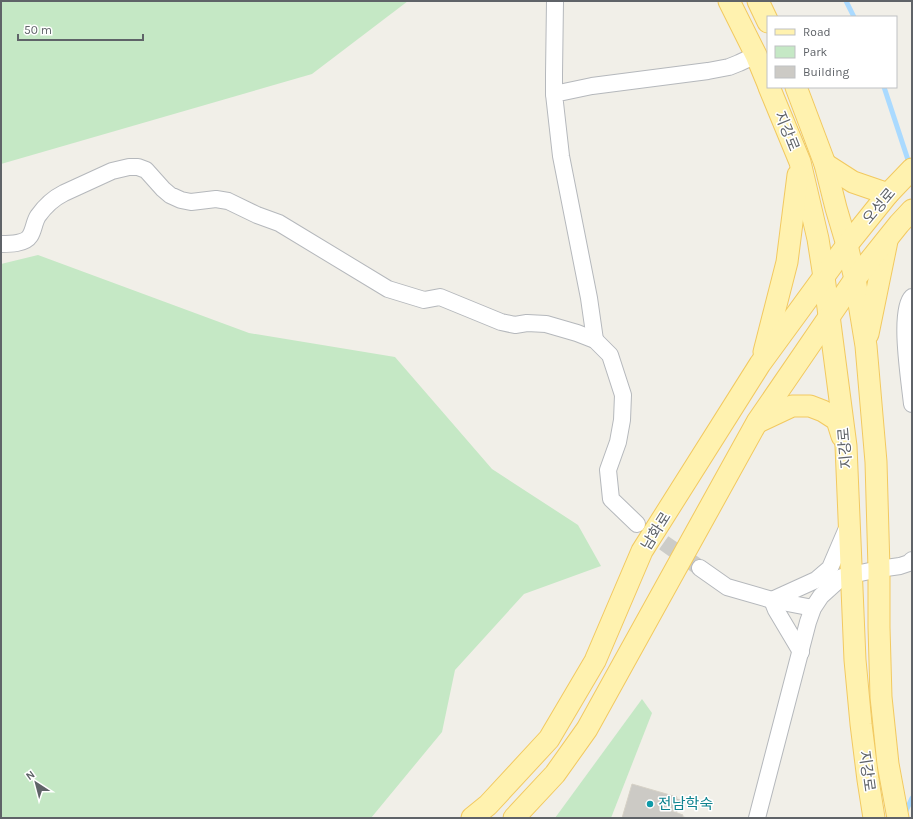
<svg xmlns="http://www.w3.org/2000/svg" width="913" height="819" font-family="Karla,'Noto Sans KR',sans-serif">
	<style>
		.green { fill: #c5e8c5 }
		.lines { fill: none; stroke-linecap: round; stroke-linejoin: round }
		.stream { stroke: #aadaff; stroke-width: 5 }
		.building { fill: #cccac5; stroke: #d6d1c6; filter: url(#shadow) }
		.minor-tunnel { stroke: #ccccc8; stroke-width: 16; stroke-dasharray: 16 8; stroke-linecap: butt }
		.minor-casing { stroke: #b5b8bc; stroke-width: 18 }
		.major-casing { stroke: #f2c960; stroke-width: 23 }
		.minor { stroke: #fff; stroke-width: 16 }
		.major { stroke: #fff2af; stroke-width: 21 }
		.culture-dot { fill: #0f9aa8; stroke: #fff; stroke-width: 1.5 }
		.labels { text-anchor: middle; dominant-baseline: central; stroke-width: 3; stroke-linejoin: round; paint-order: stroke }
		.street-label { font-size: 15px; fill: #5f6368; stroke: #fff }
		.culture-label { font-size: 15px; fill: #0d838f; stroke: #fff; text-anchor: start }
	</style>
	<defs>
		<filter id="shadow"><feDropShadow dx="3.5" dy="3.5" stdDeviation="0" flood-color="#0004"/></filter>
	</defs>
	<rect width="100%" height="100%" fill="#f1efe8"/>
	<g class="green">
		<polygon points="1,1 408,1 312,74 1,164"/>
		<polygon points="38,255 249,333 395,357 492,469 578,525 601,566 524,594 455,670 442,732 371,818 1,818 1,264"/>
		<polygon points="642,699 652,713 611,818 555,818"/>
	</g>
	<g class="lines">
		<g class="stream">
			<polyline points="846,1 854,17"/>
			<polyline points="884,87 910,166"/>
			<polyline points="905,813 912,798"/>
		</g>
	</g>
	<polygon class="building" points="632,784 677,797 672,811 683,815 682,818 622,818"/>
	<g class="lines">
		<polyline class="minor-tunnel" points="644,529 700,568"/>
		<defs>
			<g id="minor">
				<polyline points="554,94 554,74 555,1"/>
				<path d="M1,244C9,244 25,244 30,236C34,230 34,222 38,216C45,206 54,198 64,193L112,171L129,167H138L146,170L163,189L170,195L181,200L191,202L216,199L228,201L257,215L279,223L388,289L424,300L440,297L501,322L515,325L527,323L546,324L577,333L595,340L610,355L623,395L622,420L618,442L608,470L611,499L637,524"/>
				<path d="M912,297C898,310 910,384 912,404"/>
				<polyline points="595,340 589,298 561,156 554,94 592,86 708,71 729,67 739,63 756,55"/>
				<polyline points="700,568 727,587 772,600 813,608"/>
				<polyline points="772,600 816,580 830,568 848,526"/>
				<polyline points="772,600 776,610 801,652"/>
				<polyline points="757,818 808,622 813,608 821,596 842,577 879,569 900,566 909,563 912,560"/>
			</g>
			<g id="major">
				<polyline points="729,1 756,55 768,84"/>
				<polyline points="758,1 768,22"/>
				<polyline points="769,87 800,162 818,239 824,277 846,446 855,660 861,724 868,780 874,818"/>
				<polyline points="796,87 825,164 836,208 847,245 855,279 866,346 876,462 879,569 879,627 881,697 888,764 898,818"/>
				<polyline points="825,164 853,182 888,194"/>
				<polyline points="868,334 887,241"/>
				<polyline points="764,352 787,262 798,175"/>
				<polyline points="758,422 792,406 810,406 823,411 837,420 842,436"/>
				<polyline points="472,818 488,805 549,739 595,661 642,551 760,364 847,245 888,194 912,169"/>
				<polyline points="514,818 555,774 587,729 757,422 855,279 899,224 912,210"/>
			</g>
		</defs>
		<use href="#minor" class="minor-casing"/>
		<use href="#major" class="major-casing"/>
		<use href="#minor" class="minor"/>
		<use href="#major" class="major"/>
	</g>
	<circle class="culture-dot" cx="650" cy="804" r="4"/>
	<g class="labels">
		<g class="street-label">
			<text transform="translate(787 131) rotate(68)">지강로</text>
			<text transform="translate(879 206) rotate(-50)">오성로</text>
			<text transform="translate(845 448) rotate(-95)">지강로</text>
			<text transform="translate(656 531) rotate(-58)">남화로</text>
			<text transform="translate(867 771) rotate(82)">지강로</text>
		</g>
		<g class="culture-label">
			<text x="658" y="804">전남학숙</text>
		</g>
	</g>
	<rect width="913" height="819" fill="none" stroke="#5f6368" stroke-width="4"/>
	<rect x="767" y="16" width="130" height="72" fill="#ffffff" stroke="#bfc1c3"/>
	<rect x="775" y="29" width="20" height="6" fill="#fff2af" stroke="#bfc1c3"/>
	<text x="803" y="36" font-size="12" fill="#5f6368">Road</text>
	<rect x="775" y="46" width="20" height="12" fill="#c5e8c5" stroke="#bfc1c3"/>
	<text x="803" y="56" font-size="12" fill="#5f6368">Park</text>
	<rect x="775" y="66" width="20" height="12" fill="#cccac5" stroke="#bfc1c3"/>
	<text x="803" y="76" font-size="12" fill="#5f6368">Building</text>
	<g transform="translate(36 783) rotate(324)" stroke="#ffffff" stroke-width="3" paint-order="stroke">
	<path d="M0-3L7 15L0 10L-7 15Z" fill="#5f6368"/>
	<text y="-6" font-size="11" font-weight="bold" text-anchor="middle" fill="#5f6368">N</text>
	</g>
	<path d="M18 34v6h125v-6" fill="none" stroke="#5f6368" stroke-width="2"/>
	<text x="24" y="34" font-size="12" fill="#5f6368" stroke="#ffffff" stroke-width="3" paint-order="stroke">50 m</text>
</svg>
